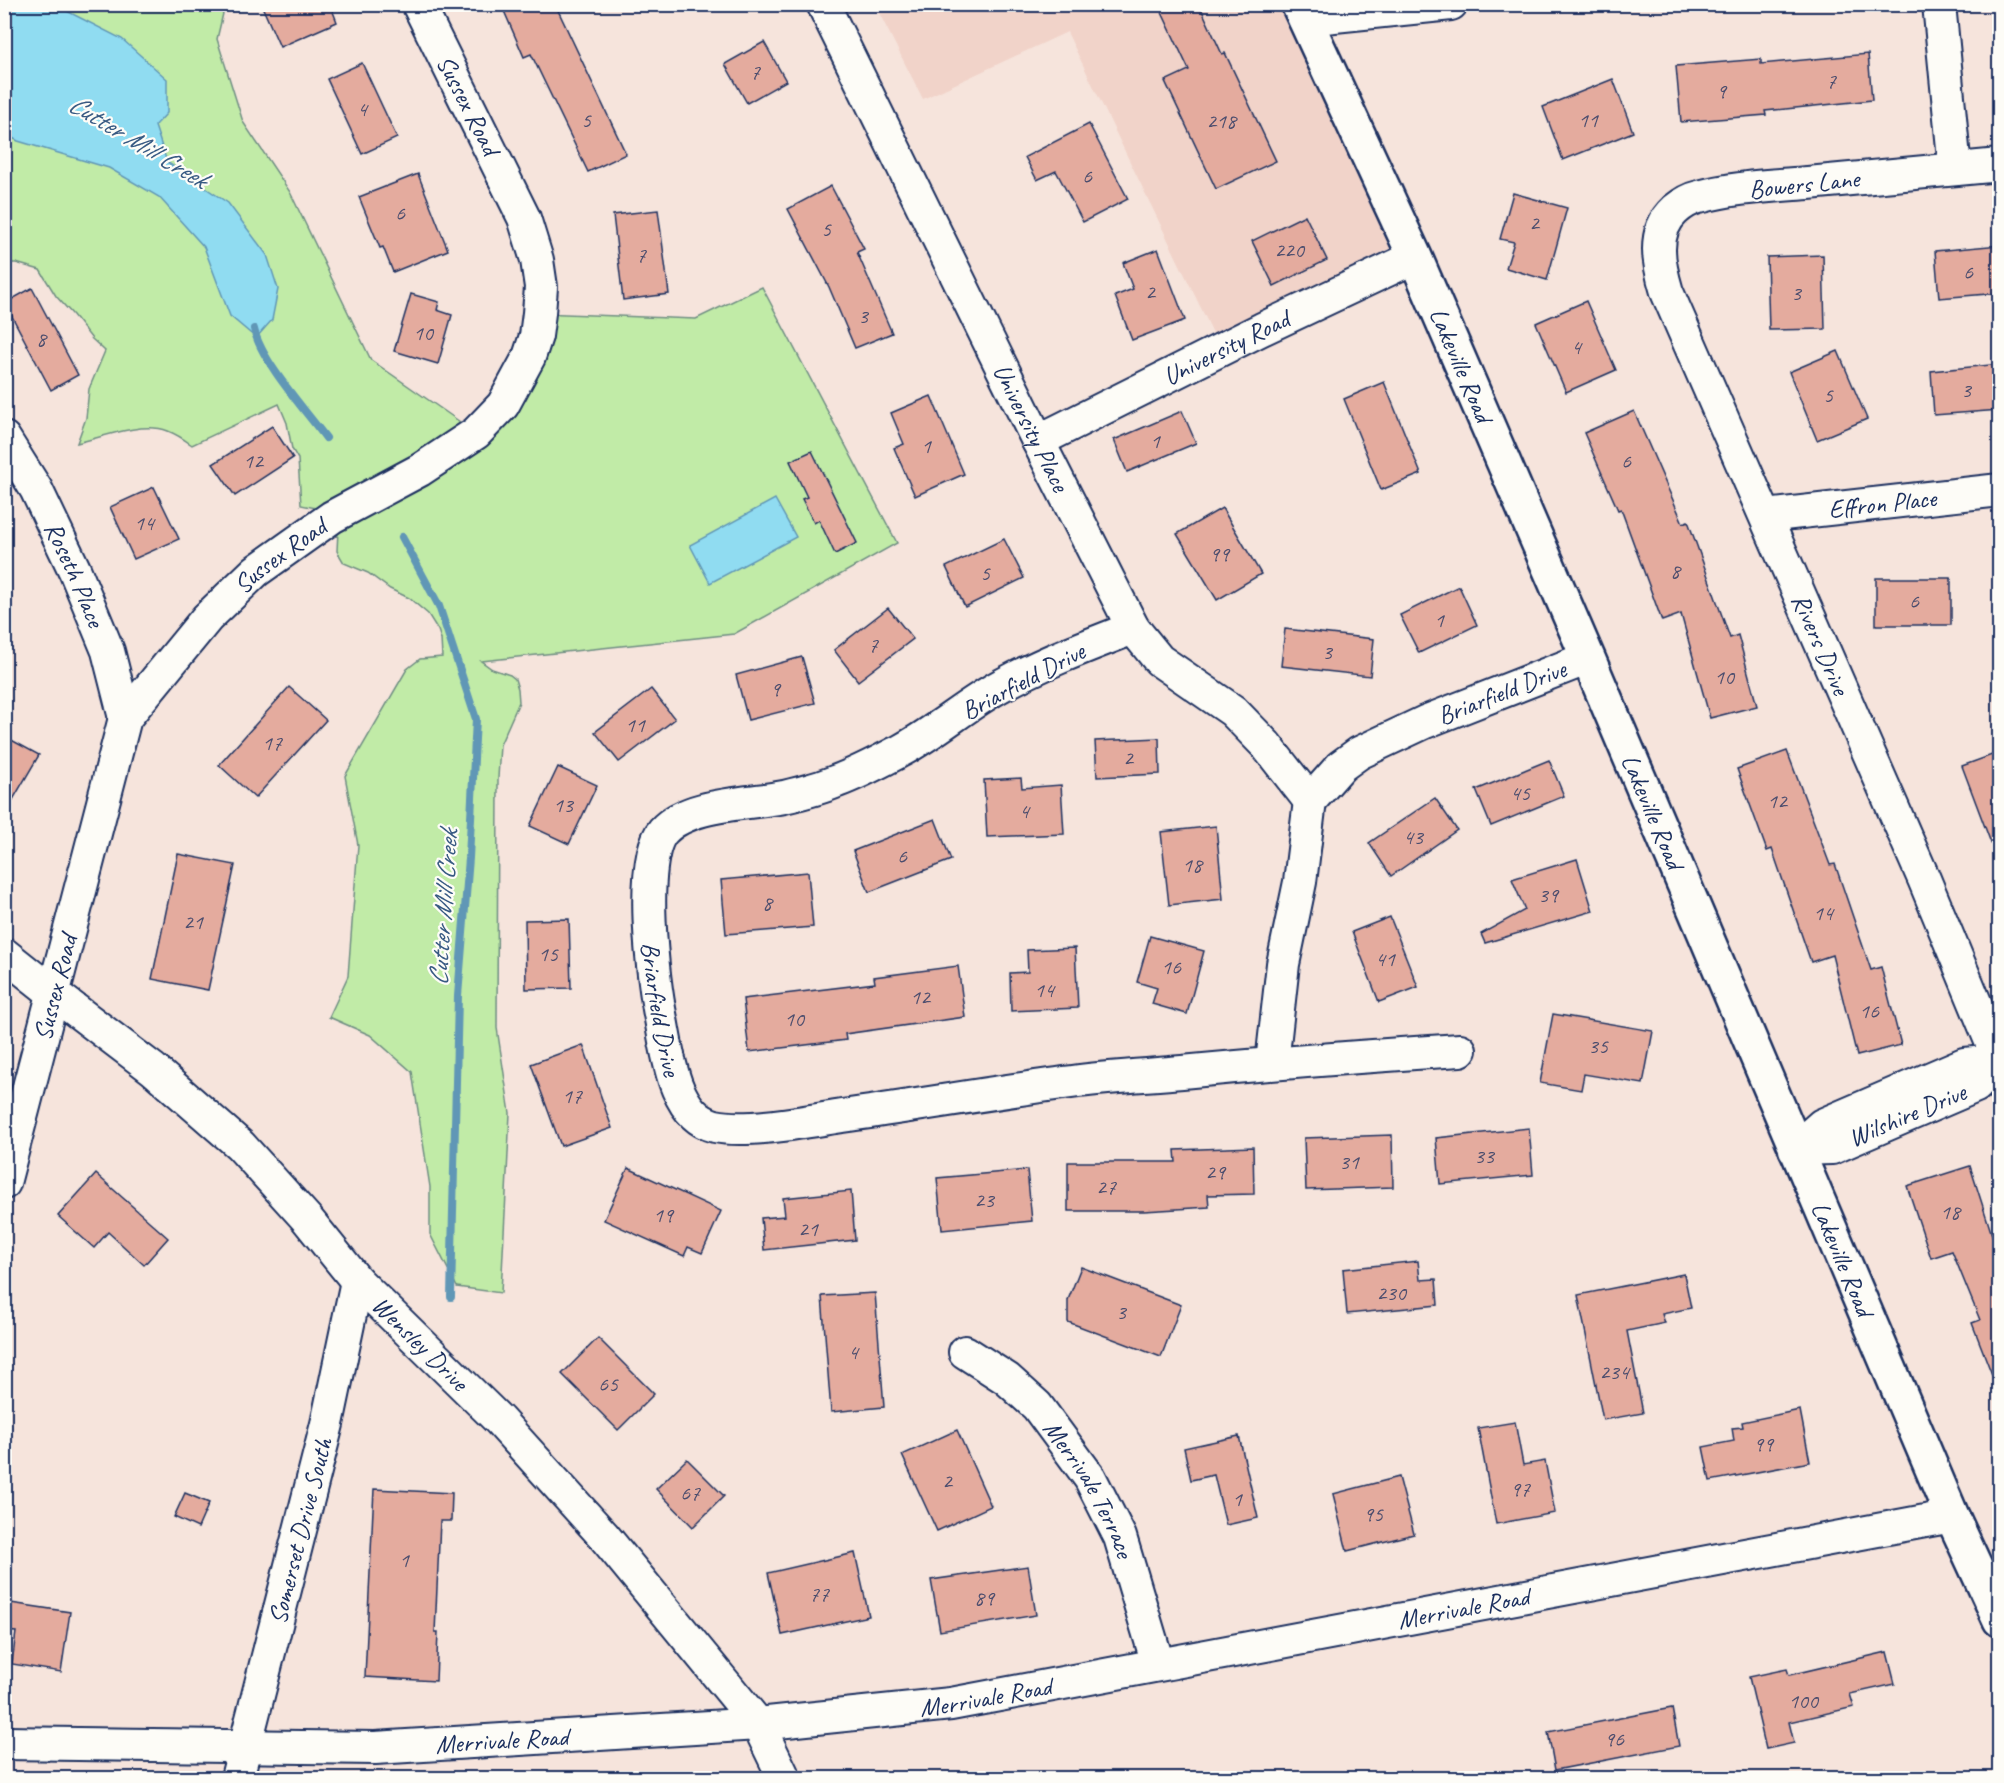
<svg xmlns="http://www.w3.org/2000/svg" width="2004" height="1783" font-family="Caveat,sans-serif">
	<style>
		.built { fill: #f1d3c9 }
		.green { fill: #c1eba7; stroke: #6e8d82; stroke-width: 1.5 }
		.water { fill: #90dcf1; stroke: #6197b6; stroke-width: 1.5 }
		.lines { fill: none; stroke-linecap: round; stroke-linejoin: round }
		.stream { stroke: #6197b6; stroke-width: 8 }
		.building { fill: #e4ab9e; stroke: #1b2f5e; stroke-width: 1.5 }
		.minor-casing { stroke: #1b2f5e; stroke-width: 36 }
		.primary-casing { stroke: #1b2f5e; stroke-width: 38 }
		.minor { stroke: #fdfcf7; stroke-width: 32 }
		.primary { stroke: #fdfcf7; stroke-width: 33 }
		.labels { text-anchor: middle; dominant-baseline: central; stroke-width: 4.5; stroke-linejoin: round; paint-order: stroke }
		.number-label { font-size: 22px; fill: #4d4e6e }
		.street-label { font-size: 26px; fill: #1b2f5e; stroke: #fdfcf7 }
		.water-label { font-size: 27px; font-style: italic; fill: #385a83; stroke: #fdfcf7 }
	</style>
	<rect width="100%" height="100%" fill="#f6e4dc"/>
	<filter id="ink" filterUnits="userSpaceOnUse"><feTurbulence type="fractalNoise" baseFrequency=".0167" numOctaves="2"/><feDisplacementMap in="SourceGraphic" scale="12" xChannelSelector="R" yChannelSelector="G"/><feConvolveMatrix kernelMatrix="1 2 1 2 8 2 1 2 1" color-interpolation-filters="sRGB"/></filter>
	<g filter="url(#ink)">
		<polygon class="built" points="875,5 1462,5 1306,19 1407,240 1214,335 1067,32 923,99"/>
		<path class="green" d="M4,5H225L217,39L243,122L290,192L371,360L476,433L539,313L696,319L762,287L897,543L734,634L481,661L492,669L510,675L515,679L518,689L519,702L500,745L498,778L497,1028L510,1113L501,1293L457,1287L430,1234V1187L412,1072L370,1035L329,1017L348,976L358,845L345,776L407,669L420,659L442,657L441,639L438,630L428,614L409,598L390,589L368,573L344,563L337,551L338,531L330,511L301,505L298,459L292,449L287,423L279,404L192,445C185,440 176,434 168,431C143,421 102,437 77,443L86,418L89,389L105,351L92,339L73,315L56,296L40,270L16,263H5Z"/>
		<g class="water">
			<polygon points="4,5 55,5 122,39 167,79 167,113 155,126 167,162 228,203 267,255 278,289 272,320 256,338 230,316 204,247 159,197 109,168 18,141 5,134"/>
			<polygon points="775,499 796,537 710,583 690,545"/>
		</g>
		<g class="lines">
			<g class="stream">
				<path d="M254,329C261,361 306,411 326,438"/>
				<polyline points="402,537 439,606 476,719 469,858 458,996 451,1297"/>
			</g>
		</g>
		<g class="building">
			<polygon points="261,4 330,4 337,22 280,47"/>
			<polygon points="501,4 555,4 626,154 588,172 531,54 524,57"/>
			<polygon points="1158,4 1199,4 1222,54 1225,53 1276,161 1216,189 1165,81 1189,70"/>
			<polygon points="764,42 786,81 747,103 725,64"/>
			<polygon points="1868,54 1872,100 1765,111 1766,115 1681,122 1676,66 1761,59 1761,64"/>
			<polygon points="362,63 397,138 362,154 327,79"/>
			<polygon points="1613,79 1633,132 1563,160 1543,107"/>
			<polygon points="1089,124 1128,199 1083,222 1056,171 1037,180 1025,157"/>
			<polygon points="418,174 448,250 393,272 383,247 380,248 359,197"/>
			<polygon points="831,186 864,249 857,252 892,333 855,348 829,287 788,209"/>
			<polygon points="1513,193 1567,208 1547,280 1506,268 1514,242 1500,239"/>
			<polygon points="658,210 669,294 623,300 613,215"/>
			<polygon points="1305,215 1327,260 1274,286 1252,241"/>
			<polygon points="2000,245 2000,293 1939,298 1935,251"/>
			<polygon points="1158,249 1185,320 1132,340 1115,296 1133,289 1123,263"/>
			<polygon points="1823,255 1825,329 1769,330 1767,257"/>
			<polygon points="32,288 78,375 51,390 5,303"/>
			<polygon points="411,294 439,302 437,310 452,315 438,364 394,351"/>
			<polygon points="1586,301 1616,370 1566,392 1536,323"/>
			<polygon points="1838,351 1867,419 1817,440 1789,372"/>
			<polygon points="2000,364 2000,410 1934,415 1931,371"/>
			<polygon points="1384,382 1421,474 1381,490 1344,399"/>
			<polygon points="931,396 964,474 915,496 894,448 904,444 891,413"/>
			<polygon points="1182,411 1196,443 1127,472 1114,440"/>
			<polygon points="1634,411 1683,523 1688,521 1730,638 1738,635 1757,706 1710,718 1681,614 1662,621 1621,509 1618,510 1584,433"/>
			<polygon points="272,426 293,458 235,496 213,464"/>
			<polygon points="812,451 857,543 835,554 819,520 814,523 802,499 807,497 790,461"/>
			<polygon points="154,487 179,539 134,559 110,507"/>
			<polygon points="1222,508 1261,574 1217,600 1177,534"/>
			<polygon points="1004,539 1024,578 965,607 946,567"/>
			<rect x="1876" y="578" width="75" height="47"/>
			<polygon points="1459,586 1477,625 1419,653 1400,615"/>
			<polygon points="888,608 913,639 858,681 834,650"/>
			<polygon points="1285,629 1374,639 1370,676 1281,666"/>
			<polygon points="802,657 815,703 748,720 736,675"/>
			<polygon points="289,687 326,720 255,798 219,765"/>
			<polygon points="651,689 675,719 619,762 595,732"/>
			<polygon points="4,736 39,755 4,815"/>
			<polygon points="1159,738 1160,774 1097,777 1095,741"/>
			<polygon points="1787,751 1830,865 1835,864 1871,970 1881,967 1901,1045 1857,1056 1832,955 1811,962 1772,849 1767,851 1737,769"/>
			<polygon points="2000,752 2000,858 1997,859 1962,766"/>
			<polygon points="1549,760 1564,796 1491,826 1476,790"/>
			<polygon points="558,767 597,785 569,844 530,826"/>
			<polygon points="1021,778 1022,788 1061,785 1064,834 987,837 984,780"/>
			<polygon points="1435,798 1457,830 1391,876 1369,843"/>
			<polygon points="935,819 951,860 869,892 853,851"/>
			<polygon points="1216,826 1223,899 1169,905 1161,832"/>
			<polygon points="178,854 235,865 208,990 152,979"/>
			<polygon points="1577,859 1593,911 1485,943 1481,934 1525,910 1512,879"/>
			<polygon points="808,872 813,927 726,934 721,880"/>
			<polygon points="1390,917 1418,987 1379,1002 1352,932"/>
			<polygon points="569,919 571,988 526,989 525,920"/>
			<polygon points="1150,936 1204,951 1187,1014 1152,1004 1157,988 1137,982"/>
			<polygon points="1075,948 1078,1008 1011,1011 1010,973 1028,972 1027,950"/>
			<polygon points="958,966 965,1017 845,1034 846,1040 749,1052 743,999 875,983 874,977"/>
			<polygon points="1553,1014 1653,1031 1643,1084 1584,1074 1581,1090 1540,1083"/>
			<polygon points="583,1045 612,1128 561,1146 531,1064"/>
			<polygon points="1529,1128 1533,1175 1440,1184 1436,1138"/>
			<polygon points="1392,1135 1393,1187 1306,1190 1304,1138"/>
			<polygon points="1253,1147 1254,1194 1208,1195 1209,1207 1144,1211 1068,1211 1068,1162 1176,1162 1175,1150"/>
			<polygon points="1970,1166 2000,1260 1998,1390 1972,1323 1980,1320 1952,1251 1931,1258 1907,1186"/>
			<polygon points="628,1168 721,1211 702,1253 688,1247 684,1256 604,1220"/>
			<polygon points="1027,1170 1032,1221 942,1230 937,1178"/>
			<polygon points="96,1174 168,1238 144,1265 108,1232 94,1248 58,1216"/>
			<polygon points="851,1191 855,1240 764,1250 761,1218 785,1216 783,1198"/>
			<polygon points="1418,1261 1420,1280 1436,1279 1438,1305 1347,1314 1343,1269"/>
			<polygon points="1081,1267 1181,1305 1161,1357 1068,1322 1068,1300"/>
			<polygon points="1684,1274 1691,1308 1662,1314 1665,1323 1627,1331 1643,1413 1603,1420 1578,1295"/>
			<polygon points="875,1293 884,1407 831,1412 822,1296"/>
			<polygon points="598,1338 654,1394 618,1430 562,1374"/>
			<polygon points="1800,1410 1810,1462 1710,1481 1703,1447 1734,1441 1732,1428 1743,1427 1742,1422"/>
			<polygon points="1515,1422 1523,1465 1545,1461 1555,1513 1496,1524 1478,1428"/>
			<polygon points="957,1430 991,1506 937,1531 902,1455"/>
			<polygon points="1239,1436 1258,1518 1226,1525 1214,1475 1191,1480 1184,1448"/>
			<polygon points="687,1459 724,1496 693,1527 656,1489"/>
			<polygon points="1399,1477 1414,1534 1347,1551 1333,1494"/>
			<polygon points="374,1489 452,1493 451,1521 440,1521 435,1632 438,1632 436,1681 365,1677"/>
			<polygon points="185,1493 209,1503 198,1528 174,1517"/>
			<polygon points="855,1553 869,1616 782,1635 768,1573"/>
			<polygon points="1028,1566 1036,1615 940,1631 931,1580"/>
			<polygon points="4,1602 70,1612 61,1672 12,1664 16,1632 4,1631"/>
			<polygon points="1887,1652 1895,1684 1850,1694 1854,1707 1789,1722 1794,1743 1766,1749 1749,1677 1787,1669 1789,1675"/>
			<polygon points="1672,1708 1679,1746 1555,1770 1548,1732"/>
		</g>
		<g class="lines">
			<defs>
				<g id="minor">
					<path id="s1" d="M823,4L1038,441L1133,628L1159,660L1233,711L1266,745L1310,801"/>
					<polyline points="1939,4 1955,169"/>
					<polyline points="1305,19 1451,4"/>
					<path id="s2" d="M2000,165C1936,171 1872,177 1808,183C1772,186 1734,187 1699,197C1690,199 1682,204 1675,210C1651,232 1659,265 1667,292L1924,879L2000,1063"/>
					<path id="s3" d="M4,438L36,489L75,571L108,651L125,718"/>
					<path id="s4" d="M1038,441L1262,329L1415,257"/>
					<path id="s5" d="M1766,516L2000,490"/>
					<path id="s6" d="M1133,628C1089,645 1044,662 1002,685C967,704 937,731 902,750C881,761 859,773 837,781C821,788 801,793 784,797C749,804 688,803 663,831C638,860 653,981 661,1019C668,1055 674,1116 715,1126C747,1133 809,1121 842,1116C921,1105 1000,1091 1079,1081C1113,1077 1148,1075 1182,1072C1275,1063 1367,1056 1460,1050"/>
					<path id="s7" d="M4,954L53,993L153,1069L240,1145L307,1219L357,1281L499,1420L603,1535L758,1724L784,1778"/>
					<polygon points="1999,1061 1976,1086 1832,1148 1795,1149 1822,1125 1964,1064"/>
					<path id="s8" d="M1272,1063L1283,964L1300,882L1310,801L1341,766L1359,753L1425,722L1588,658"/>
					<path id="s9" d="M4,1183L125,718L207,618L256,571L332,517L420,470L476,433L503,405L529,357L536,336L539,313L541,287L537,260L524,218L418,4"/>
					<path id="s10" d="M965,1352L1007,1379L1037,1406L1090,1478L1120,1537L1158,1664"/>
					<path id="s11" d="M4,1743L375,1748L758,1724L951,1704L1952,1516"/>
					<path id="s12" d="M237,1778L327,1424L357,1281"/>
				</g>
				<g id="primary">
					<path id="s13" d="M1298,4L1415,257L1588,658L1952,1516L2000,1620"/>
				</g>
			</defs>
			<use href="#minor" class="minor-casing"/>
			<use href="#primary" class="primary-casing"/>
			<use href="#minor" class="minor"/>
			<use href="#primary" class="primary"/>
		</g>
	</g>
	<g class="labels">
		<g class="number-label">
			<text x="755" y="72">7</text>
			<text x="1831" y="81">7</text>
			<text x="1721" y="91">9</text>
			<text x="362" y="109">4</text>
			<text x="586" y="120">5</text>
			<text x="1588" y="120">11</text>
			<text x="1221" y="121">218</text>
			<text x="1087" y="176">6</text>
			<text x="400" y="213">6</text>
			<text x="1534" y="223">2</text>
			<text x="826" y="229">5</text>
			<text x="1289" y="250">220</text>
			<text x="641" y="255">7</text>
			<text x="1968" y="272">6</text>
			<text x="1150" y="292">2</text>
			<text x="1796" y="293">3</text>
			<text x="863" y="316">3</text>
			<text x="423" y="333">10</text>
			<text x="41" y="339">8</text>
			<text x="1576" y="347">4</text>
			<text x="1966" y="390">3</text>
			<text x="1828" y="395">5</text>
			<text x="1155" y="441">1</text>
			<text x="926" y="446">1</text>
			<text x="253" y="461">12</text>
			<text x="1626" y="461">6</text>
			<text x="144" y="523">14</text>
			<text x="1219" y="554">99</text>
			<text x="1675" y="571">8</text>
			<text x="985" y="573">5</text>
			<text x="1914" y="601">6</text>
			<text x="1439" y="620">1</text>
			<text x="873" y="645">7</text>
			<text x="1327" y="652">3</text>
			<text x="1724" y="677">10</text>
			<text x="775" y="689">9</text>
			<text x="635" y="725">11</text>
			<text x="272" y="743">17</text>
			<text x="1128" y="758">2</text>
			<text x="1520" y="793">45</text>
			<text x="1777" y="801">12</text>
			<text x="563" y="805">13</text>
			<text x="1024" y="811">4</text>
			<text x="1413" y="837">43</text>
			<text x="902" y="856">6</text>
			<text x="1192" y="865">18</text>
			<text x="1548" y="895">39</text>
			<text x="767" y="903">8</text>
			<text x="1823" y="913">14</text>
			<text x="193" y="922">21</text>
			<text x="548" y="954">15</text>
			<text x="1385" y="959">41</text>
			<text x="1171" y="967">16</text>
			<text x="1044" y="990">14</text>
			<text x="920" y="997">12</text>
			<text x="1869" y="1011">16</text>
			<text x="794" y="1019">10</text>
			<text x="1598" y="1046">35</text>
			<text x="572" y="1096">17</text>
			<text x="1484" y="1156">33</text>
			<text x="1349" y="1162">31</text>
			<text x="1215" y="1172">29</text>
			<text x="1106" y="1187">27</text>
			<text x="984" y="1200">23</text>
			<text x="1950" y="1212">18</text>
			<text x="663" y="1215">19</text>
			<text x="808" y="1229">21</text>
			<text x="1391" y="1293">230</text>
			<text x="1121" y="1312">3</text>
			<text x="853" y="1352">4</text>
			<text x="1614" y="1372">234</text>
			<text x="608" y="1384">65</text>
			<text x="1763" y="1444">99</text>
			<text x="947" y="1481">2</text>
			<text x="1520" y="1489">97</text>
			<text x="690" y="1493">67</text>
			<text x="1237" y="1499">1</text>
			<text x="1373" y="1514">95</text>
			<text x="404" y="1560">1</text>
			<text x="819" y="1594">77</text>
			<text x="984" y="1598">89</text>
			<text x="1803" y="1701">100</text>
			<text x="1614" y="1739">96</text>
		</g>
		<g class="street-label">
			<text transform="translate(468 105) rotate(63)">Sussex Road</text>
			<text transform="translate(1804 184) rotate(-6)">Bowers Lane</text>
			<text stroke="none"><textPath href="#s4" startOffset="210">University Road</textPath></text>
			<text stroke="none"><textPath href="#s13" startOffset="396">Lakeville Road</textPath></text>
			<text stroke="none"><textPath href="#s1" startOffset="472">University Place</textPath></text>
			<text stroke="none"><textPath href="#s5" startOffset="117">Effron Place</textPath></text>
			<text stroke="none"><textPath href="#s9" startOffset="706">Sussex Road</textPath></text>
			<text stroke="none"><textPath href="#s3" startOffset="154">Roseth Place</textPath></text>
			<text stroke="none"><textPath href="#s2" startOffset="802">Rivers Drive</textPath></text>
			<text transform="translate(1023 681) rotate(-28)">Briarfield Drive</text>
			<text stroke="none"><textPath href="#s8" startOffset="489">Briarfield Drive</textPath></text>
			<text stroke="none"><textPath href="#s13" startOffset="882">Lakeville Road</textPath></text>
			<text stroke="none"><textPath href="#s9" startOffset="202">Sussex Road</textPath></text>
			<text stroke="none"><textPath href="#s6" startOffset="699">Briarfield Drive</textPath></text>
			<text transform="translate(1907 1115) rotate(-23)">Wilshire Drive</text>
			<text stroke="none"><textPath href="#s13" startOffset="1368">Lakeville Road</textPath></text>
			<text stroke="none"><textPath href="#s7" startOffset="572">Wensley Drive</textPath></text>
			<text stroke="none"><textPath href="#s10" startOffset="189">Merrivale Terrace</textPath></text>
			<text stroke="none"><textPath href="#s12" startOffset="255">Somerset Drive South</textPath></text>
			<text stroke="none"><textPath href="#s11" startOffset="1470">Merrivale Road</textPath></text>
			<text stroke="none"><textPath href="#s11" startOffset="984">Merrivale Road</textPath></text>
			<text stroke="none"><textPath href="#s11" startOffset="498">Merrivale Road</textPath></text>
		</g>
		<g class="water-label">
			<text transform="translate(138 141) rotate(31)">Cutter Mill Creek</text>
			<text transform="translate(443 908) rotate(-86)">Cutter Mill Creek</text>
		</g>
	</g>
	<rect width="2004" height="1783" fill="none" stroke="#fdfcf7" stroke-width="24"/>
	<rect x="12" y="12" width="1980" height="1759" fill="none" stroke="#1b2f5e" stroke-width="2" filter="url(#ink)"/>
</svg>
